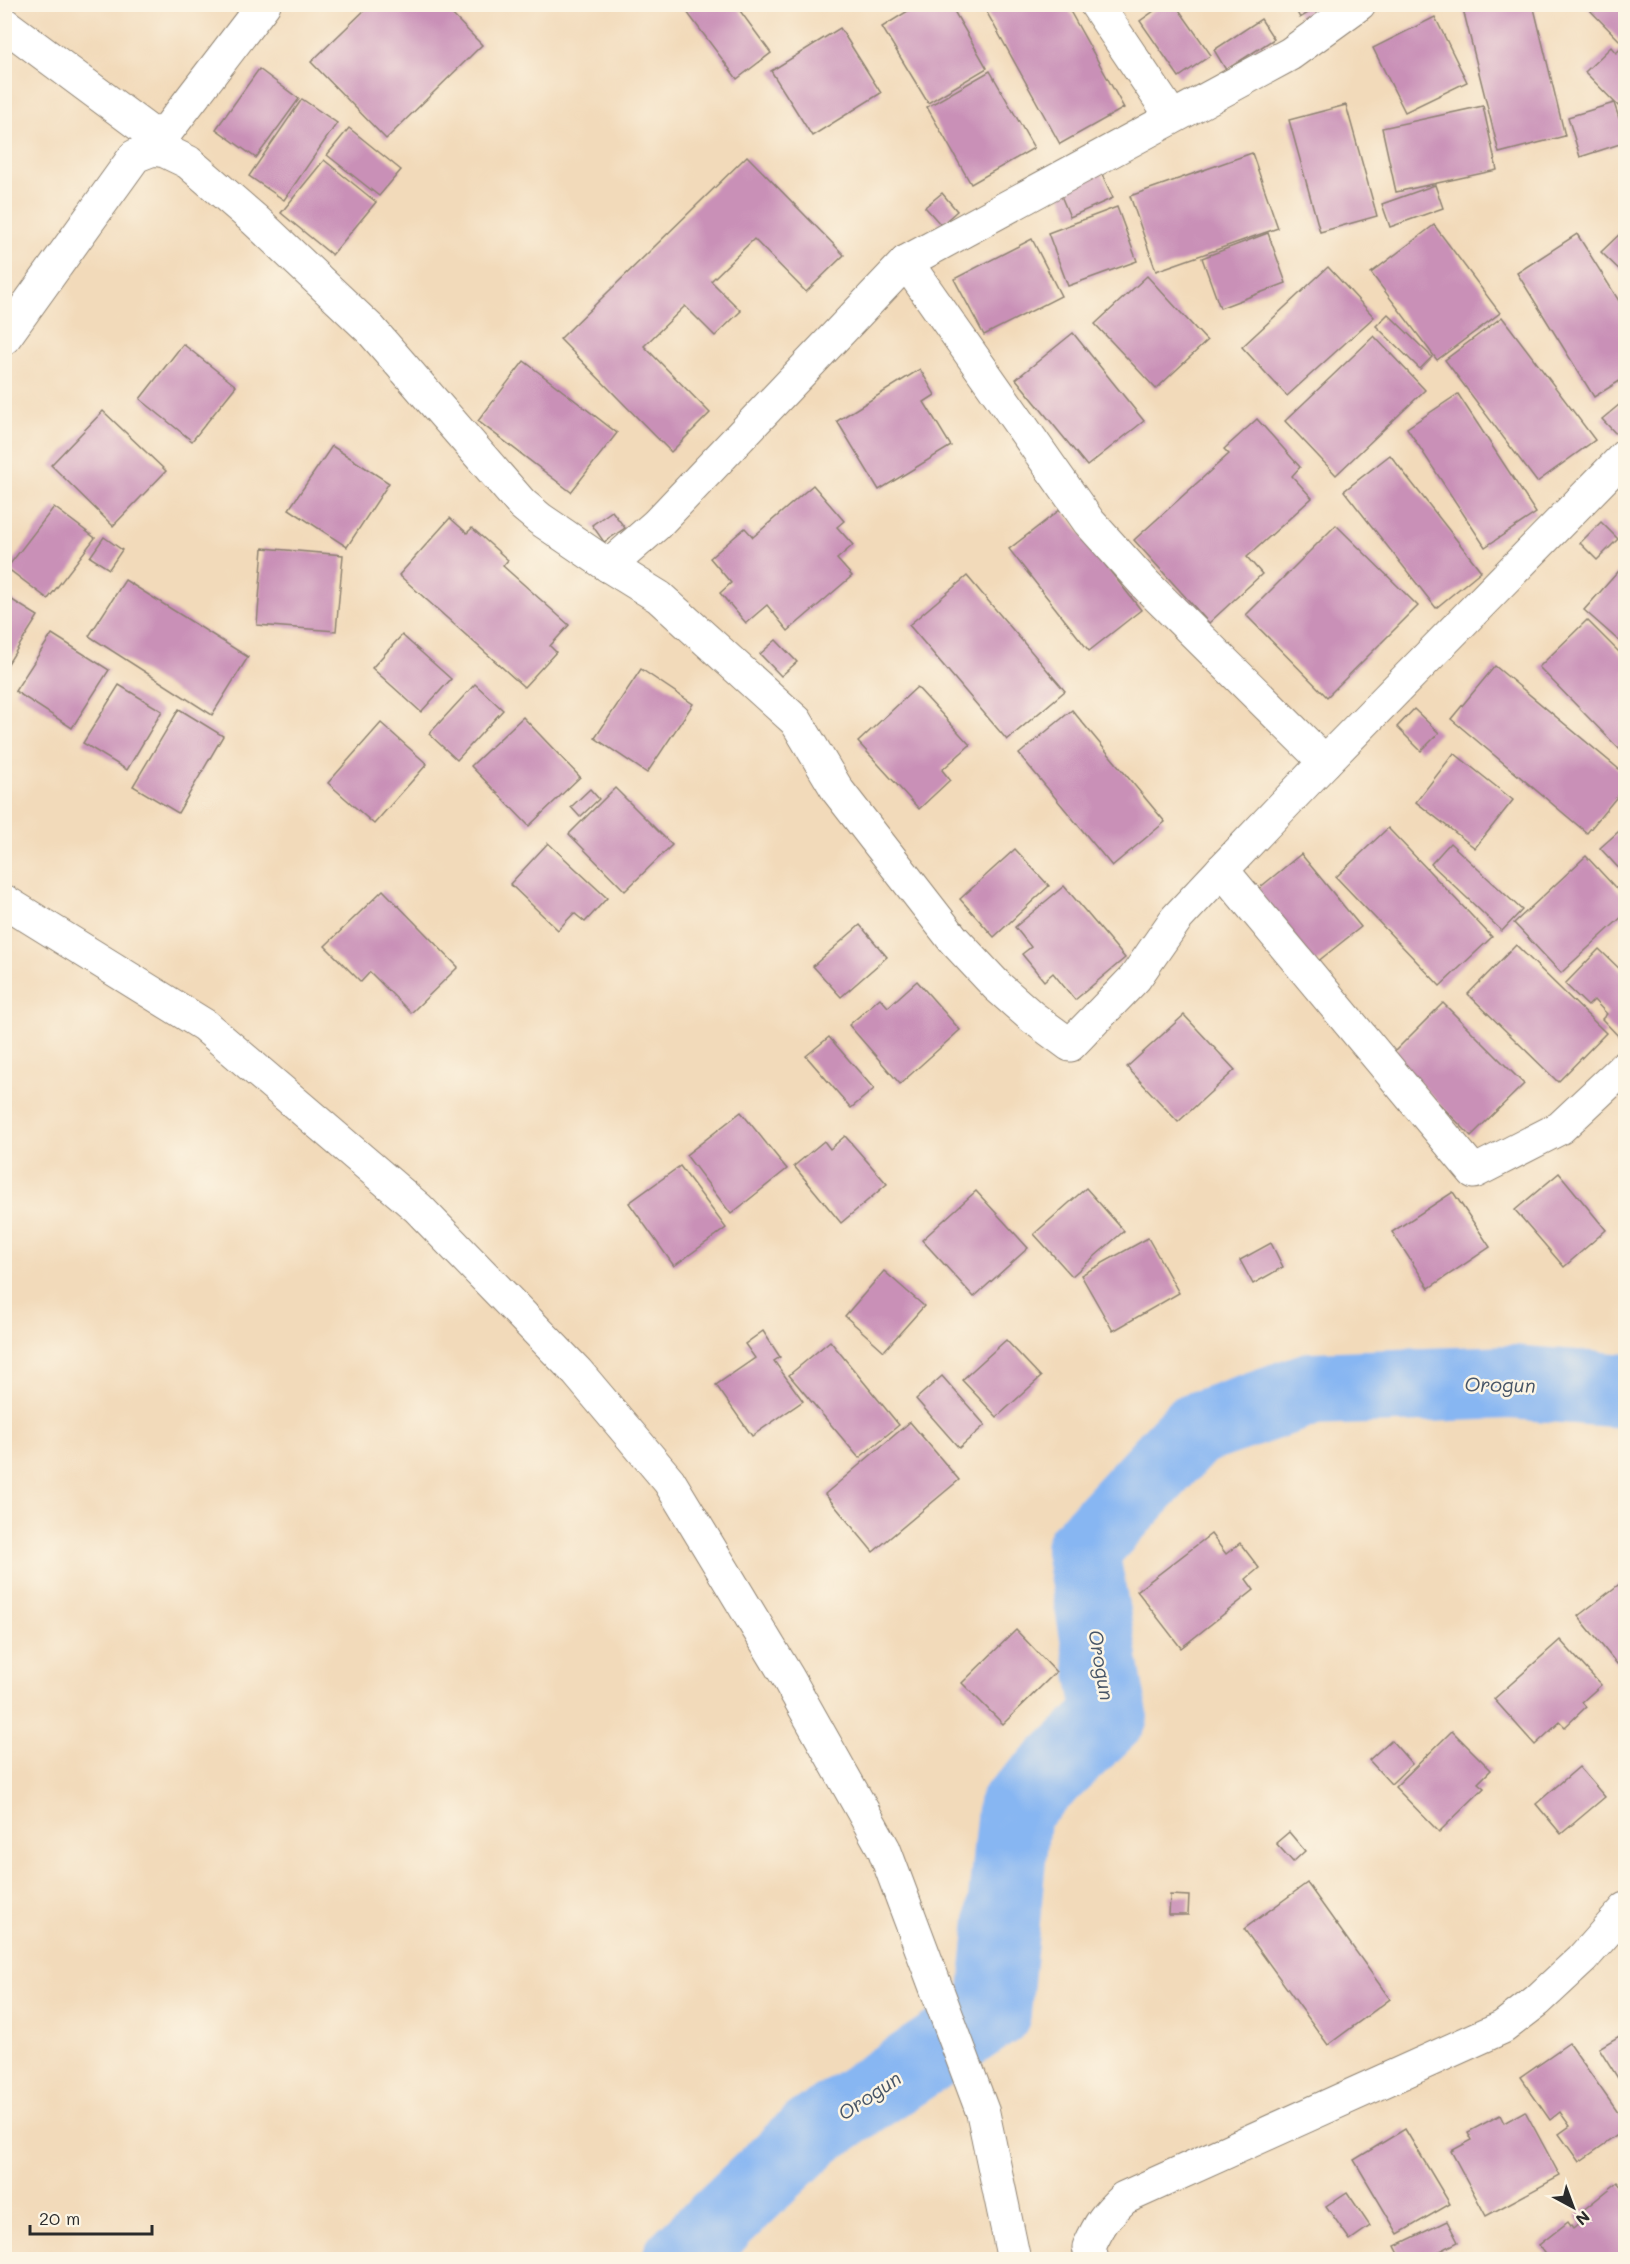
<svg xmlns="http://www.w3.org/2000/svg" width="1630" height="2264" font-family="Mali,sans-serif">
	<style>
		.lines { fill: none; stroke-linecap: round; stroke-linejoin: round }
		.river { stroke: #87b6f2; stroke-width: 74 }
		.building { fill: #c990b7 }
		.minor-casing { stroke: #8e8272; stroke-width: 35 }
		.minor { stroke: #fff; stroke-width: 33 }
		.labels { text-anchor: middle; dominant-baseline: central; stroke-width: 5; stroke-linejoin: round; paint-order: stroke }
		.water-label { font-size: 20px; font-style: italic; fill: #475567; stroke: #fcf5e5 }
	</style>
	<rect width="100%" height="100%" fill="#fcf5e5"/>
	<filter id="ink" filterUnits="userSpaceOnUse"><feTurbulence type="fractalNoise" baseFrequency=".0167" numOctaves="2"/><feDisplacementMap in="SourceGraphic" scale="12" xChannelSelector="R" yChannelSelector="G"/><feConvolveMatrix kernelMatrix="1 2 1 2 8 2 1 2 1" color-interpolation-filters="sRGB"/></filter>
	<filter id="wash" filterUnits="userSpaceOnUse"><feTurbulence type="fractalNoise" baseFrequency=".008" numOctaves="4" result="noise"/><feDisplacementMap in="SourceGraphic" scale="24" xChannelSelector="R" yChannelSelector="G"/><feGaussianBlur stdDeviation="1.35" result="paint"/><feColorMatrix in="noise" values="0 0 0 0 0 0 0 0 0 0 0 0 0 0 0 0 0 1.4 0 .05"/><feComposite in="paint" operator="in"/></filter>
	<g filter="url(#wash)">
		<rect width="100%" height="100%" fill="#f2daba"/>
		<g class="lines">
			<polyline class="river" points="679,2260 812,2133 994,2012 1014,1809 1111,1716 1082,1550 1193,1430 1311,1389 1511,1382 1626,1391"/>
		</g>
		<g id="blocks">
			<g class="building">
				<polygon points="371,4 442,4 482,45 386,139 311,62"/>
				<polygon points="681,4 735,4 771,53 737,79"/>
				<polygon points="919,4 950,4 987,68 928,103 882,27"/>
				<polygon points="994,4 1066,4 1124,108 1060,144 985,9"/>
				<polygon points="1164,4 1175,4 1211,55 1179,77 1140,21"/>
				<polygon points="1293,4 1323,4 1300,18"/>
				<polygon points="1482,4 1533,4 1565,136 1499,153 1463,9"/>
				<polygon points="1584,4 1626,4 1626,35 1620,41"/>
				<polygon points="1435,17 1467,82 1405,112 1373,48"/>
				<polygon points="1261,19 1274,39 1226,70 1214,50"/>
				<polygon points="840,28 881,93 812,136 771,71"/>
				<polygon points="1626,44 1626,114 1585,72 1611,47 1616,53"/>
				<polygon points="259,69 299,99 256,158 216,129"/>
				<polygon points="990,71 1034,148 971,184 927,107"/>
				<polygon points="302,99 337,123 284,200 249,176"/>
				<polygon points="1614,103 1619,118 1626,116 1626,142 1580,157 1568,117"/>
				<polygon points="1346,105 1377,216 1320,232 1289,120"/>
				<polygon points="1483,106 1497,170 1396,192 1382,128"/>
				<polygon points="349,128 401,170 379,196 327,155"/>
				<polygon points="1252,153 1278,228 1156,271 1130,196"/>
				<polygon points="747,156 844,255 806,292 754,239 711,281 741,311 715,336 685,306 644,346 710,413 671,452 560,339"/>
				<polygon points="324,160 376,202 332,255 281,213"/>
				<polygon points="1101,172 1113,198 1070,217 1059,191"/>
				<polygon points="1435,185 1443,208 1390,227 1382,204"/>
				<polygon points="942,193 957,211 941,225 925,207"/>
				<polygon points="1117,207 1137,261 1068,286 1048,233"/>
				<polygon points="1434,225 1500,313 1437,360 1371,273"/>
				<polygon points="1626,228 1626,276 1601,252"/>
				<polygon points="1268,233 1286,283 1220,308 1202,258"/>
				<polygon points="1577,234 1626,312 1626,377 1594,397 1517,273"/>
				<polygon points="1032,239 1061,296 984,335 954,279"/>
				<polygon points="1328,267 1374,317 1287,396 1242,347"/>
				<polygon points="1147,276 1207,341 1156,389 1095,324"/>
				<polygon points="1388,314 1432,357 1420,369 1376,326"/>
				<polygon points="1502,317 1595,440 1537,482 1445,360"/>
				<polygon points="1073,333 1144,421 1087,466 1016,379"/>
				<polygon points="1374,336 1425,390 1336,475 1285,421"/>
				<polygon points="183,344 236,386 192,441 140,399"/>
				<polygon points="524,361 617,433 571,492 478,421"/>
				<polygon points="920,369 935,395 924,402 951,446 879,490 837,421"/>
				<polygon points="1458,394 1536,513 1485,547 1407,428"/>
				<polygon points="1626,399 1626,430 1618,436 1602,419"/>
				<polygon points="103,411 166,471 113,526 51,465"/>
				<polygon points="1257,419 1300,467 1292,476 1312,498 1247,557 1262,574 1209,623 1134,540 1229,454 1224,449"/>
				<polygon points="332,446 389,483 347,547 289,509"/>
				<polygon points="1390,455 1481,571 1436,608 1344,491"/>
				<polygon points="813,485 844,521 837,527 853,545 837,559 852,576 788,631 767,605 746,623 720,593 731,583 710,558 745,528 753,537"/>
				<polygon points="54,507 95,538 48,599 7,568"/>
				<polygon points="1061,509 1141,610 1089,651 1009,549"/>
				<polygon points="612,511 625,528 604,542 592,525"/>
				<polygon points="450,518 467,533 472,528 508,560 503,566 569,625 550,646 556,652 524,687 399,575"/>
				<polygon points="1601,522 1618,539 1597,560 1580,543"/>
				<polygon points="1336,525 1418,606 1327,697 1246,615"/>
				<polygon points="104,537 122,550 109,569 90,557"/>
				<polygon points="263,548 343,555 336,631 257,625"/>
				<polygon points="1626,563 1626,647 1584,610"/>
				<polygon points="967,576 1065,691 1007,740 909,625"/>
				<polygon points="125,580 248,657 212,715 89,636"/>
				<polygon points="4,595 38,616 4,670"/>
				<polygon points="1587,620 1626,659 1626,756 1539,667"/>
				<polygon points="52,634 109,670 72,728 15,691"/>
				<polygon points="402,635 451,679 421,712 372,668"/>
				<polygon points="776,640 797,662 781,676 760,654"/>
				<polygon points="1495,666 1626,775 1626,786 1587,833 1451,719"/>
				<polygon points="641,669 693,704 647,773 595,738"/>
				<polygon points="475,684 503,710 457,760 429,734"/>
				<polygon points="119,685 162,711 127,770 83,743"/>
				<polygon points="917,687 970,745 942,770 950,780 919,809 858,742"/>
				<polygon points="179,709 223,736 178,813 133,786"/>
				<polygon points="1414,709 1439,733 1421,751 1397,727"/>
				<polygon points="1072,710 1165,822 1112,866 1019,754"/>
				<polygon points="523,717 580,777 529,826 471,766"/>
				<polygon points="381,723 427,764 374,824 328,783"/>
				<polygon points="1454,753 1513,800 1475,848 1416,802"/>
				<polygon points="615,788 672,845 625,891 569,834"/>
				<polygon points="590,789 599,799 580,817 571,807"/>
				<polygon points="1626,825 1626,876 1600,848"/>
				<polygon points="1388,828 1492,937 1440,986 1336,877"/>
				<polygon points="548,843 607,898 585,922 574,913 558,930 510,884"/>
				<polygon points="1450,843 1522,910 1502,931 1431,864"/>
				<polygon points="1015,849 1049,886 994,937 960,899"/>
				<polygon points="1301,854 1361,927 1312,966 1253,893"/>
				<polygon points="1586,856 1626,899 1626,913 1561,973 1514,923"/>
				<polygon points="1064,886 1125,958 1075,1000 1053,973 1044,981 1022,954 1031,947 1015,927"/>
				<polygon points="383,890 458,967 411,1013 370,972 361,982 325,946"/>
				<polygon points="860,925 887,957 841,997 813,966"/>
				<polygon points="1516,945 1606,1033 1558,1082 1468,994"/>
				<polygon points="1599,949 1626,975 1626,1037 1622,1040 1602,1019 1607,1014 1594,1000 1588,1006 1565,984"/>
				<polygon points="917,981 960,1030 900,1084 849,1025 880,998 888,1007"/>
				<polygon points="1443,1003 1524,1084 1471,1136 1391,1055"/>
				<polygon points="1184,1015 1235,1070 1178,1122 1127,1067"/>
				<polygon points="829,1037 874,1089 851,1108 806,1056"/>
				<polygon points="741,1112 787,1169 731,1214 686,1155"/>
				<polygon points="845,1136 887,1184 841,1223 794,1166 824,1141 830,1149"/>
				<polygon points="680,1166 726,1228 674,1266 629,1203"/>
				<polygon points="1559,1173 1606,1230 1564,1267 1515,1210"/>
				<polygon points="1086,1188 1124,1231 1072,1276 1034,1234"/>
				<polygon points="976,1191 1028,1248 974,1297 922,1240"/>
				<polygon points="1453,1192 1490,1247 1429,1288 1392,1232"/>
				<polygon points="1148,1238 1179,1293 1113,1331 1081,1275"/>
				<polygon points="1271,1243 1283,1267 1253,1284 1240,1260"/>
				<polygon points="884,1271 924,1306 884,1351 845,1316"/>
				<polygon points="763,1331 780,1357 774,1361 803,1401 752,1436 716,1385 755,1358 745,1344"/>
				<polygon points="1006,1340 1041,1377 997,1417 962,1380"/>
				<polygon points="830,1341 899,1425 859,1458 789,1375"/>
				<polygon points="942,1376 985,1425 959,1448 916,1399"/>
				<polygon points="910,1422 959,1480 873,1552 825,1494"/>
				<polygon points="1211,1534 1226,1554 1240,1543 1259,1568 1246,1579 1254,1590 1181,1648 1137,1591"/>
				<polygon points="1626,1579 1626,1657 1617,1664 1578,1616"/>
				<polygon points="1016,1630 1056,1672 1003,1724 962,1683"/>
				<polygon points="1560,1640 1601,1685 1582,1702 1586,1707 1565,1727 1560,1722 1535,1745 1494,1699"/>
				<polygon points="1452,1731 1491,1770 1478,1783 1484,1788 1439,1832 1395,1787"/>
				<polygon points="1391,1740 1412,1764 1391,1784 1369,1760"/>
				<polygon points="1579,1767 1605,1797 1561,1834 1536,1804"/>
				<polygon points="1289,1832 1305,1851 1293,1862 1276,1843"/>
				<polygon points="1307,1883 1390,1999 1328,2045 1244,1929"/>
				<polygon points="1170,1895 1189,1896 1188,1915 1169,1915"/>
				<polygon points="1626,2032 1626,2091 1599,2048"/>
				<polygon points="1569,2043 1626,2124 1626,2129 1579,2162 1559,2134 1570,2126 1560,2112 1550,2120 1520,2077"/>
				<polygon points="1525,2111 1560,2176 1486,2216 1451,2151 1472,2140 1468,2132 1500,2115 1504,2123"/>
				<polygon points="1405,2129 1450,2204 1398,2234 1354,2160"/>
				<polygon points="1618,2182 1626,2191 1626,2260 1550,2260 1539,2245 1568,2222 1573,2229 1580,2223 1576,2216"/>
				<polygon points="1347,2192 1370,2226 1350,2240 1326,2206"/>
				<polygon points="1447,2221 1458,2242 1423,2260 1402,2260 1395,2246"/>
			</g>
		</g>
	</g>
	<g filter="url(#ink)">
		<use href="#blocks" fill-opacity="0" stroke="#8e8272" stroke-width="1.5"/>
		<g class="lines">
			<defs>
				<g id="minor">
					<polyline points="1096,4 1172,117"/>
					<polyline points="1359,4 1290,54 906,262 656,525 609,566 659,597 796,721 838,791 953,939 998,987 1032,1017 1070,1045 1135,978 1176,919 1222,870 1325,762 1626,455"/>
					<polyline points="4,24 160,140"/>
					<polyline points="153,149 264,4"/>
					<polyline points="906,262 1089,522 1147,586 1325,762"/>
					<polyline points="4,338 135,156 153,149 165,151 188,162 255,220 371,330 522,504 540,519 609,566"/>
					<polyline points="1222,870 1474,1172 1560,1128 1626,1066"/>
					<polyline points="4,901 204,1025 418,1208 577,1372 669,1481 788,1678 884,1849 983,2113 1014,2260"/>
					<path d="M1092,2260L1089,2247C1100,2223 1105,2216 1124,2198L1503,2027L1537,2001L1582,1959L1626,1909"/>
				</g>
			</defs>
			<use href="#minor" class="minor-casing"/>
			<use href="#minor" class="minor"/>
		</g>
	</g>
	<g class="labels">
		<g class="water-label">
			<text transform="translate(1500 1384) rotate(1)">Orogun</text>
			<text transform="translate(1102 1665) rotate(80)">Orogun</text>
			<text transform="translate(869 2095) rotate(-34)">Orogun</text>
		</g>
	</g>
	<rect width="1630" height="2264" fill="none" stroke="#fcf5e5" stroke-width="24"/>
	<g transform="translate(1573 2207) rotate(139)" stroke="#fcf5e5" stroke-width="4.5" paint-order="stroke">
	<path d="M0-4.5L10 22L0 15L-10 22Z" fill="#2b2b2b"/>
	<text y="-9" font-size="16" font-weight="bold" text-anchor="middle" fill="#2b2b2b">N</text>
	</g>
	<path d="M30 2225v9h122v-9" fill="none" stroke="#2b2b2b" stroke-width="3"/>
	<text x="39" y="2225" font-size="18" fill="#2b2b2b" stroke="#fcf5e5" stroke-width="4.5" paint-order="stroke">20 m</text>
</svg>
